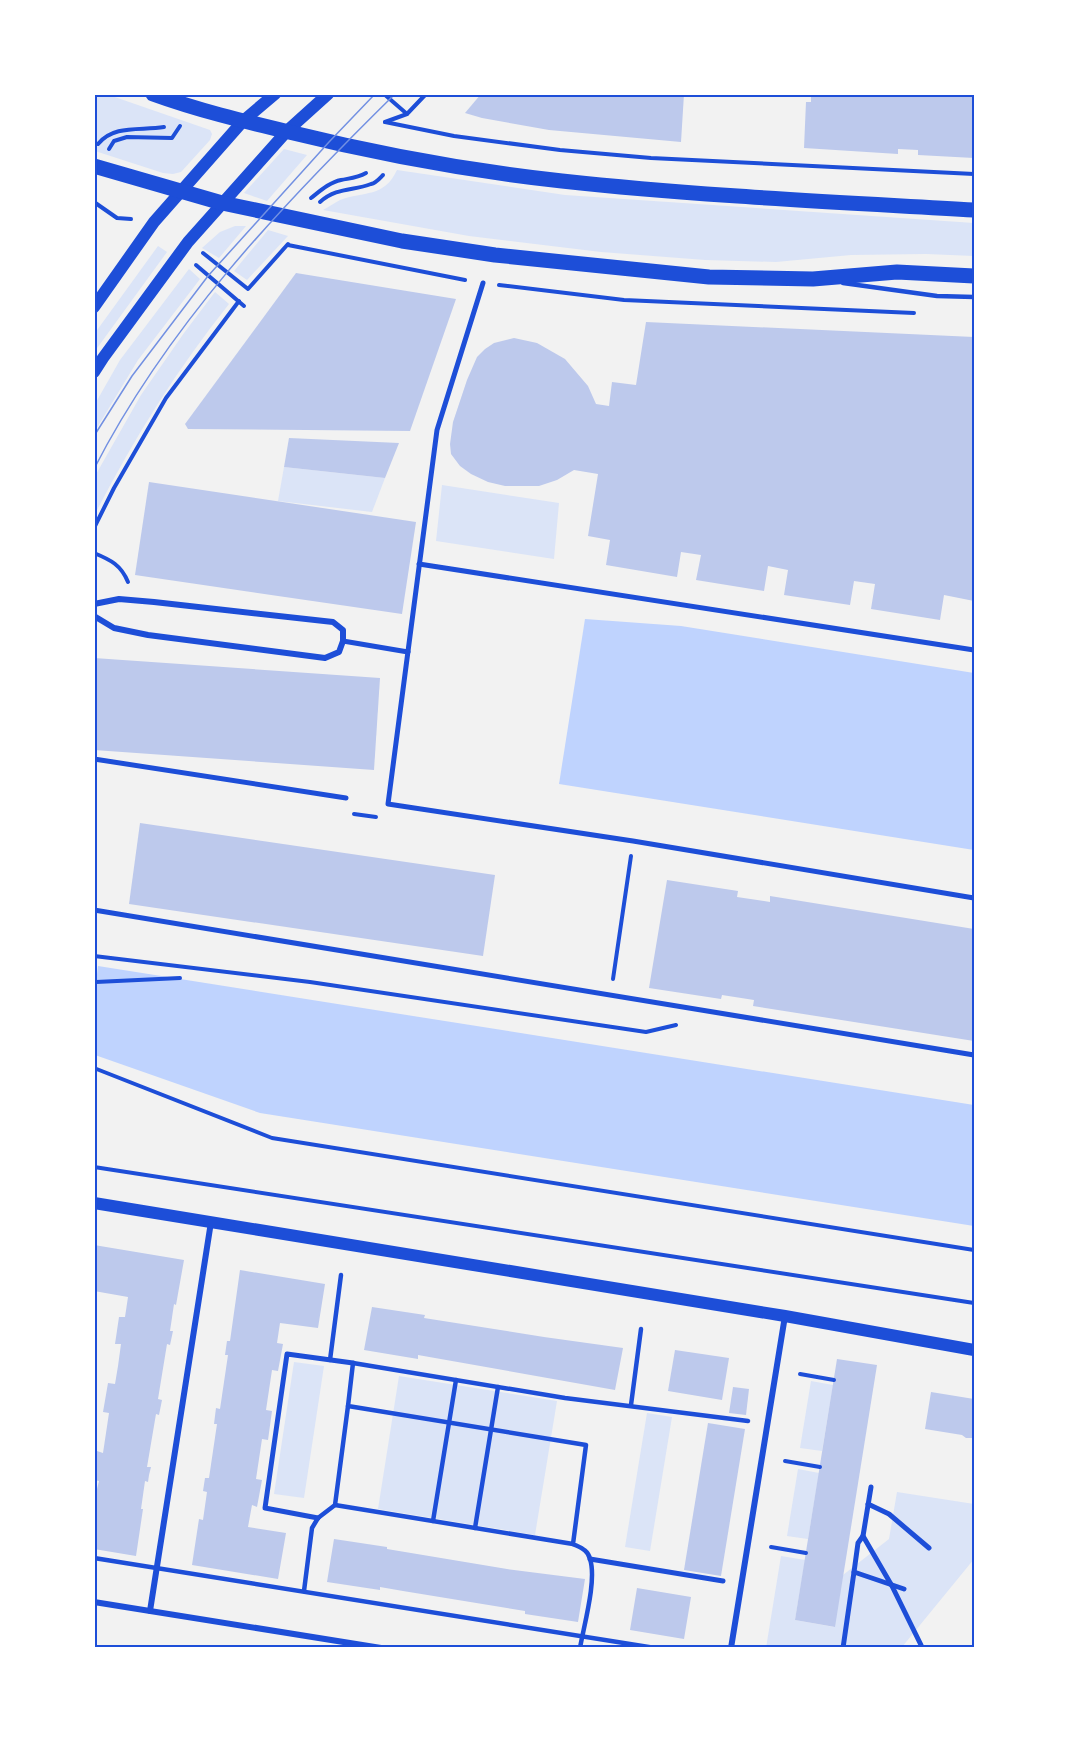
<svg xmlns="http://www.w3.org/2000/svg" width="1069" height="1742" font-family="'Nunito Sans',sans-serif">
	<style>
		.green { fill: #dbe4f7 }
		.water { fill: #bfd3fe }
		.building { fill: #bdc9ec }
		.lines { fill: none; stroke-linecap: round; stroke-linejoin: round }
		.path { stroke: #1d4ed8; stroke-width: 4 }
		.service { stroke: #1d4ed8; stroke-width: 4.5 }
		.pedestrian { stroke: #1d4ed8; stroke-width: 5 }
		.minor { stroke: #1d4ed8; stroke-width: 6 }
		.secondary { stroke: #1d4ed8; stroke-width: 12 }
		.primary { stroke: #1d4ed8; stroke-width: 15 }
		.tram { stroke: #7290e2; stroke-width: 1.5 }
		.neatline { fill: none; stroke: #1d4ed8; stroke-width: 2 }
	</style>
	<rect width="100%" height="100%" fill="#f2f2f2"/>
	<g class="green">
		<polygon points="94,95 109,95 210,130 212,134 210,140 181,172 173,174 163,173 95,151"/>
		<polygon points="284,149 307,155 267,201 244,193"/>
		<path d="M397,170L565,195L974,223V256L926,254L851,255L776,262L705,260L601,252L469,236L323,210C329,207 334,203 340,200C364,191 384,198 397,170Z"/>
		<polygon points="235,226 246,226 219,258 202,248 220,232"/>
		<polygon points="268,230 288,236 247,280 234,271"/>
		<polygon points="158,246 167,252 95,351 95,333"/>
		<polygon points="189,269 200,279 138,360 95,431 95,404 120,360"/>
		<path d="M215,292L229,304C177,369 133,440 95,514V476L141,395L184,333Z"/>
		<polygon points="284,467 385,478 372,512 278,501"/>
		<polygon points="442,485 559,503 554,559 436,541"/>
		<polygon points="294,1362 324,1366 304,1498 274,1494"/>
		<polygon points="399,1376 557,1401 535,1535 378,1509"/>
		<polygon points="811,1381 833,1385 822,1451 800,1448"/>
		<polygon points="647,1413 672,1417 650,1551 625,1547"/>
		<polygon points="798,1469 819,1473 808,1539 787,1536"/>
		<polygon points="897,1492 974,1504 974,1559 902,1647 766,1648 781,1556 805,1560 795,1620 834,1627 843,1575 889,1539"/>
	</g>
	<g class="water">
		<polygon points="585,619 681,626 974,673 974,850 559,784"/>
		<polygon points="98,966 974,1105 974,1226 260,1113 95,1055 94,982 96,982"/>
	</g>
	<g class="building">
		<polygon points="481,94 684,94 681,142 549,130 482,118 465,113"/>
		<polygon points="811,94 974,94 974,158 918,155 918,150 898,149 898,154 804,148 806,102 811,102"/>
		<polygon points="296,273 456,299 410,431 188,429 185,424"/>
		<polygon points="646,322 974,337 974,601 944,595 940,620 871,609 875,584 854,581 850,605 784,595 788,570 768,566 764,591 696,580 701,555 681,552 677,577 606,565 610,540 588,536 598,474 574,470 557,480 539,486 505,486 488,482 471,474 460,466 451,454 450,444 453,422 467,380 477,357 485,349 494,343 514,338 537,343 565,359 588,386 596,404 609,406 612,382 636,385"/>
		<polygon points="289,438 399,443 385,478 284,467"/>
		<polygon points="149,482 416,522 402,614 135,575"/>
		<polygon points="94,658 380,678 374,770 94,750"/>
		<polygon points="140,823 495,875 483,956 129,904"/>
		<polygon points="667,880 738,891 737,897 764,901 770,902 770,896 974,929 974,1041 753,1006 754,1000 722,995 721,999 649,988"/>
		<polygon points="94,1245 184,1260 176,1305 174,1304 170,1331 173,1331 170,1345 167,1344 158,1399 162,1400 159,1415 156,1414 147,1467 151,1467 149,1475 148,1482 145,1481 141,1509 143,1509 136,1556 94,1549 94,1501 99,1481 94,1480 94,1471 97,1451 103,1453 109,1413 103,1412 108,1383 115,1384 118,1366 121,1344 115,1344 119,1317 125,1317 128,1297 94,1291"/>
		<polygon points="240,1270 325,1284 318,1328 280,1323 277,1343 283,1344 278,1371 272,1370 266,1410 272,1411 268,1440 262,1439 256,1479 262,1480 257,1507 252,1505 248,1527 286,1533 278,1579 192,1565 199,1519 203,1520 207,1492 203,1491 205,1478 209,1478 217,1424 214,1424 216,1408 220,1409 228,1355 225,1355 227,1341 230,1341"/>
		<polygon points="372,1307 425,1315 424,1318 544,1337 623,1348 615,1390 418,1355 418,1359 364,1350"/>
		<polygon points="675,1350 729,1358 722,1400 668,1391"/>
		<polygon points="837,1359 877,1365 835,1627 795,1620"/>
		<polygon points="733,1387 749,1389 746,1415 729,1413"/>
		<polygon points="931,1392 974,1399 974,1438 966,1438 962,1435 925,1429"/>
		<polygon points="708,1423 745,1429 721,1576 684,1570"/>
		<polygon points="334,1539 387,1547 387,1549 507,1569 585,1579 578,1622 525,1614 525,1611 403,1591 380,1587 380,1590 327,1582"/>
		<polygon points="637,1588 691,1597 684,1639 630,1630"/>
	</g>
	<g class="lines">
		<g class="path">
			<polyline points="384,94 407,114"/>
			<polyline points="385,122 454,136 560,150 651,158 974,174"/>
			<polyline points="385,122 407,114 426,94"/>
			<path d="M98,144C114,124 141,131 164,127"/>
			<polyline points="109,149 114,141 127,137 172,138 180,126"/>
			<path d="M311,198C320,191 330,182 341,180C351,178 357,178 366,173"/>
			<polyline points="94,202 117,218 131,219"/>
			<path d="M320,202C337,187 353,191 371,184C376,183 380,178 383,175"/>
			<polyline points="288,245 465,280"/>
			<polyline points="203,253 248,289 288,244"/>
			<polyline points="196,265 244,306"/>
			<polyline points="499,285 624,300 914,313"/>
			<polyline points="94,528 114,488 166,398 239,301"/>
			<path d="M94,553C111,560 121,565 128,582"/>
			<polyline points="354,814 376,817"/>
			<polyline points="94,956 310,982 646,1032 676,1025"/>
			<polyline points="613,979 631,856"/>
			<polyline points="96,982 180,978"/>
			<polyline points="94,1068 272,1138 974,1250"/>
			<polyline points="94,1167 974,1303"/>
			<polyline points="800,1374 834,1380"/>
			<polyline points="974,1399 974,1393"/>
			<polyline points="785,1461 820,1467"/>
			<polyline points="771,1547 806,1553"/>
		</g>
		<g class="service">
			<polyline points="843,283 937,296 974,297"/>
			<polyline points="330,1360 341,1275"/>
			<polyline points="631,1405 641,1329"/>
			<polyline points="335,1505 573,1544"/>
			<polyline points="433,1521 456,1380"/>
			<polyline points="475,1528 498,1387"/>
			<polyline points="94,1558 655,1648"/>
			<polyline points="304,1591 312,1528 318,1518 335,1505 348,1406"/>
			<path d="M580,1648C584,1625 597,1580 590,1559C588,1550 581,1548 573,1544L586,1445L348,1406L353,1363L565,1398L748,1421"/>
		</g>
		<g class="pedestrian">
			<polyline points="483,283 437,430 388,804 633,841 974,898"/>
			<polyline points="419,564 974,650"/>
			<polyline points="343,641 408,652"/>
			<polyline points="94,759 346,798"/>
			<polyline points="94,910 974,1055"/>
			<polyline points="868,1504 889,1514 929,1548"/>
			<polyline points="318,1518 265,1508 287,1354 353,1363"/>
			<polyline points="863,1536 892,1586 921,1645"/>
			<polyline points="590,1559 723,1581"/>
			<polyline points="854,1572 858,1543 863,1536 871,1487"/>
			<polyline points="843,1648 854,1572 904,1589"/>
		</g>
		<g class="minor">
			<polyline points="94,604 119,599 154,602 333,622 343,630 343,641 339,652 325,658 148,635 114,628 94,616"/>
			<polyline points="94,1602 381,1648"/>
			<polyline points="150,1611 211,1222"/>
			<polyline points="731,1648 785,1316"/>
		</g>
		<g class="secondary">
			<polyline points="94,307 154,222 243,121 275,94"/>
			<polyline points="94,372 103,358 188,242 287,131 328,94"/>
			<polyline points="94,1203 785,1316 974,1350"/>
		</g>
		<g class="primary">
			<path d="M153,94C197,110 243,121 289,132C378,154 470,171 562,181C699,196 837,202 974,210"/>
			<polyline points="94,166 222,203 402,241 495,255 709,277 813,279 897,272 974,276"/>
		</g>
		<g class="tram">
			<polyline points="94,436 132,376 208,276 329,142 375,94"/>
			<path d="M94,469C167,326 281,206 395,94"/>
		</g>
	</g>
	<rect width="1069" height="1742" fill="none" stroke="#ffffff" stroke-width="192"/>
	<rect x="96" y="96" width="877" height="1550" class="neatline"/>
</svg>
